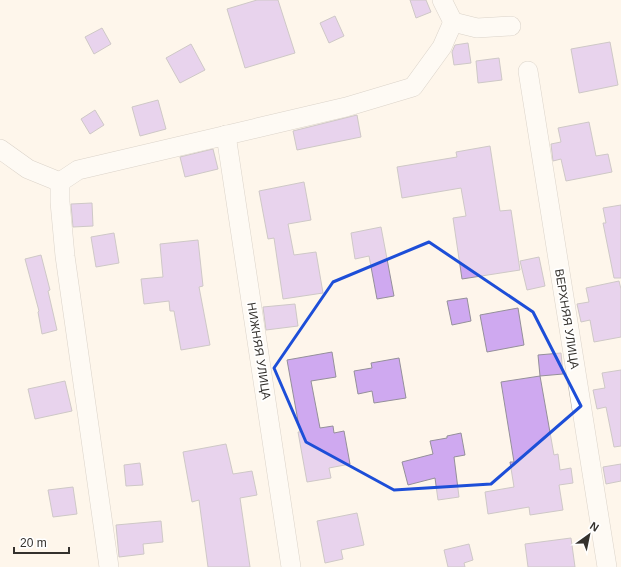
<svg xmlns="http://www.w3.org/2000/svg" width="621" height="567" font-family="Arial,sans-serif">
	<style>
		.building { fill: #cfa9f0; stroke: #95909a }
		.lines { fill: none; stroke-linecap: round; stroke-linejoin: round }
		.minor-casing { stroke: #b2aaa1; stroke-width: 20 }
		.minor { stroke: #fff; stroke-width: 19 }
		.marked { fill: none; stroke: #1d4ed8; stroke-width: 3; stroke-linejoin: round }
		.labels { text-anchor: middle; dominant-baseline: central; stroke-width: 3.5; stroke-linejoin: round; paint-order: stroke }
		.street-label { font-size: 12px; fill: #34312d; stroke: #fff }
	</style>
	<rect width="100%" height="100%" fill="#fef5eb"/>
	<g class="building">
		<polygon points="257,0 278,0 295,53 245,68 227,9"/>
		<polygon points="410,0 426,0 431,12 416,18"/>
		<polygon points="335,16 344,36 329,43 320,23"/>
		<polygon points="102,28 111,44 94,54 85,37"/>
		<polygon points="610,42 618,85 579,93 571,49"/>
		<polygon points="468,43 471,63 454,65 452,52 455,45"/>
		<polygon points="191,44 205,70 180,83 166,58"/>
		<polygon points="499,58 502,80 478,83 476,61"/>
		<polygon points="158,100 166,129 140,136 132,107"/>
		<polygon points="95,110 104,125 90,134 81,119"/>
		<polygon points="357,115 361,137 297,150 293,131"/>
		<polygon points="589,122 596,156 608,154 612,172 566,181 561,159 553,161 551,144 561,142 558,128"/>
		<polygon points="490,146 500,211 511,210 520,270 462,279 453,218 466,216 461,188 402,198 397,167 457,157 456,152"/>
		<polygon points="213,149 218,169 185,177 180,157"/>
		<polygon points="304,182 311,220 288,224 294,255 316,252 323,293 283,299 274,238 268,239 259,191"/>
		<polygon points="92,203 93,226 73,227 71,204"/>
		<polygon points="621,205 621,278 614,278 603,223 606,223 603,208"/>
		<polygon points="381,227 394,296 377,299 369,256 355,259 351,233"/>
		<polygon points="114,233 119,263 96,267 91,237"/>
		<polygon points="198,240 203,286 199,287 210,345 181,350 174,311 170,311 169,301 144,304 141,279 163,277 160,244"/>
		<polygon points="41,255 50,290 48,291 57,330 42,334 38,312 39,311 25,259"/>
		<polygon points="539,257 545,286 527,290 520,261"/>
		<polygon points="619,281 621,289 621,337 594,342 590,320 581,322 577,304 589,302 586,288"/>
		<polygon points="467,298 471,321 452,325 447,301"/>
		<polygon points="295,304 298,326 266,330 263,307"/>
		<polygon points="518,308 524,345 487,352 480,315"/>
		<polygon points="332,352 336,377 311,381 320,428 333,426 334,433 344,431 350,464 329,468 331,478 307,482 298,432 300,432 287,360"/>
		<polygon points="561,353 563,374 540,376 538,355"/>
		<polygon points="399,358 406,398 374,403 372,391 358,394 354,371 372,368 371,363"/>
		<polygon points="621,370 621,446 614,447 606,407 597,409 593,390 605,388 602,373"/>
		<polygon points="540,376 554,455 558,454 560,470 571,468 573,483 559,485 563,510 530,515 529,507 488,514 485,492 514,487 510,462 514,462 501,382"/>
		<polygon points="65,381 72,411 35,419 28,389"/>
		<polygon points="461,433 465,455 454,457 459,497 438,500 435,478 408,485 402,462 433,454 430,441 447,438 447,436"/>
		<polygon points="226,444 233,474 252,471 257,495 240,498 250,567 208,567 199,500 192,502 183,452"/>
		<polygon points="140,463 143,485 126,486 124,465"/>
		<polygon points="621,464 621,481 606,484 603,467"/>
		<polygon points="73,487 77,514 53,517 48,490"/>
		<polygon points="357,513 364,545 341,550 343,559 325,563 317,521"/>
		<polygon points="161,521 163,542 143,544 144,554 119,557 116,525"/>
		<polygon points="571,538 575,567 528,567 525,544"/>
		<polygon points="469,544 473,560 464,563 465,567 448,567 444,550"/>
	</g>
	<g class="lines">
		<defs>
			<g id="minor">
				<polyline points="442,0 453,22"/>
				<polyline points="453,22 477,28 511,26"/>
				<polyline points="528,71 607,567"/>
				<polyline points="226,135 291,567"/>
				<polyline points="0,149 28,169 60,182"/>
				<polyline points="60,182 78,170 346,107 413,87 442,47 453,22"/>
				<polyline points="60,182 60,202 65,256 109,567"/>
			</g>
		</defs>
		<use href="#minor" class="minor-casing"/>
		<use href="#minor" class="minor"/>
	</g>
	<path d="M0 0H621V567H0ZM429,242L533,312L581,406L491,484L394,490L306,442L274,368L333,282Z" fill="#fef5eb" fill-opacity=".55" fill-rule="evenodd"/>
	<path class="marked" d="M429,242L533,312L581,406L491,484L394,490L306,442L274,368L333,282Z"/>
	<g class="labels">
		<g class="street-label">
			<text transform="translate(567 319) rotate(81)">ВЕРХНЯЯ УЛИЦА</text>
			<text transform="translate(259 351) rotate(81)">НИЖНЯЯ УЛИЦА</text>
		</g>
	</g>
	<g transform="translate(589 535) rotate(33)" stroke="#ffffff" stroke-width="3" paint-order="stroke">
	<path d="M0-3L7 15L0 10L-7 15Z" fill="#34312d"/>
	<text y="-6" font-size="11" font-weight="bold" text-anchor="middle" fill="#34312d">N</text>
	</g>
	<path d="M14 547v6h55v-6" fill="none" stroke="#34312d" stroke-width="2"/>
	<text x="20" y="547" font-size="12" fill="#34312d" stroke="#ffffff" stroke-width="3" paint-order="stroke">20 m</text>
</svg>
